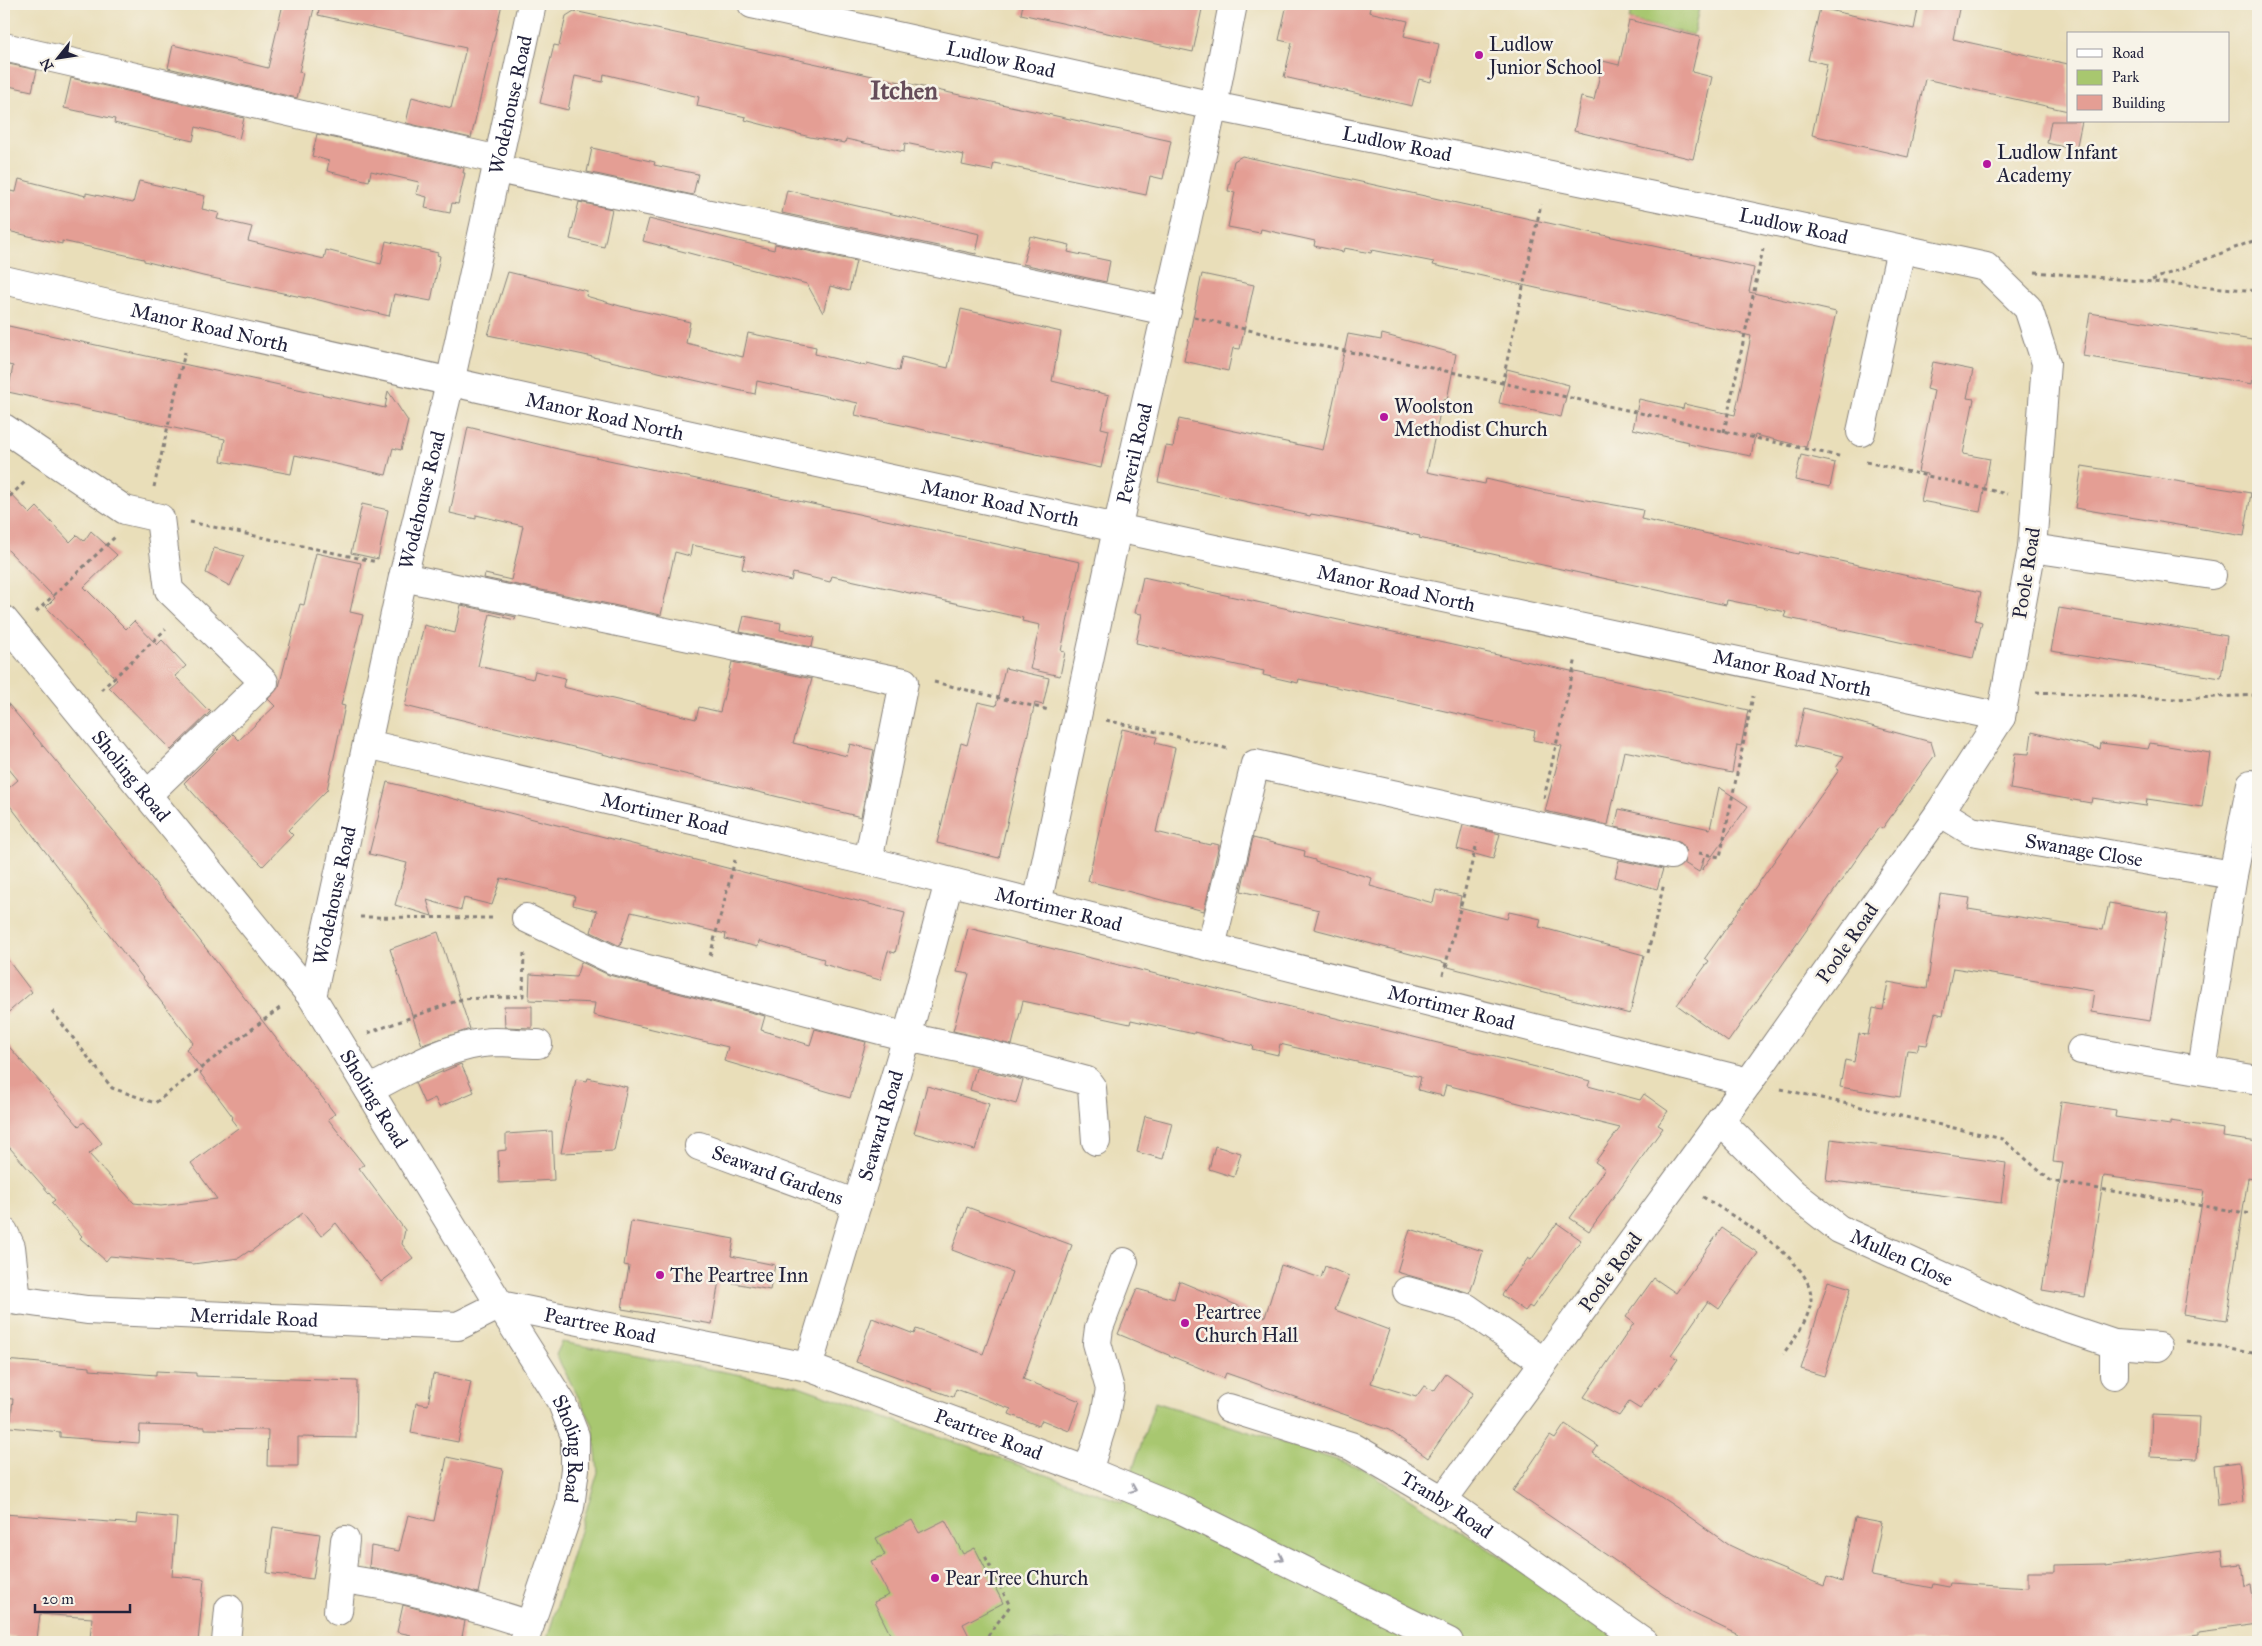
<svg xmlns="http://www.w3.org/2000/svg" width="2262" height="1646" font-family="'IM FELL Great Primer',serif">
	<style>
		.green { fill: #a8c76f; stroke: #657455 }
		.building { fill: #e49e94 }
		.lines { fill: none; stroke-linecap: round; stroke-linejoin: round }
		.minor-casing { stroke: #86807a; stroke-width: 30 }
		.path { stroke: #86807a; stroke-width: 3; stroke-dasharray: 4 4; stroke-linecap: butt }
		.minor { stroke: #fff; stroke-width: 28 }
		.oneway { stroke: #9c9ca7 }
		.poi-dot { fill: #b5179e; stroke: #f7f3e8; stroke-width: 2 }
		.labels { text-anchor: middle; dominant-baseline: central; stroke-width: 5; stroke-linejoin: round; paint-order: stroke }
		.poi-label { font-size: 20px; fill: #22223b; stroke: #f7f3e8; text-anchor: start }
		.street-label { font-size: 20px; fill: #22223b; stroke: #f7f3e8 }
		.district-label { font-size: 25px; font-weight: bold; fill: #664d5a; stroke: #f7f3e8 }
	</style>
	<rect width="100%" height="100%" fill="#f7f3e8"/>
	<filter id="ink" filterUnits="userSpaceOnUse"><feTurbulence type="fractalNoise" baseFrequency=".02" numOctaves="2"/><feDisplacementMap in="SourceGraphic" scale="10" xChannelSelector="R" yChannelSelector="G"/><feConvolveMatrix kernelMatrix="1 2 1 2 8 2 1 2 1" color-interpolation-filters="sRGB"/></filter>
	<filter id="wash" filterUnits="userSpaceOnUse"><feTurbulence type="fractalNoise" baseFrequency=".0096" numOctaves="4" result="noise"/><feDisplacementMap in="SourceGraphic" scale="20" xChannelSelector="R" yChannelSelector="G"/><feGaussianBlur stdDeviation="1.12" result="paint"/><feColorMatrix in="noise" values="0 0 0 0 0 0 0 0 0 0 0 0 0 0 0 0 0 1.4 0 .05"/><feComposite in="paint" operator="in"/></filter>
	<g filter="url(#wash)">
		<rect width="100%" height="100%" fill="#e9deb9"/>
		<g class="green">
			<polygon points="1633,4 1700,4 1693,35 1629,20"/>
			<polygon points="562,1342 796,1385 1122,1502 1155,1402 1362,1468 1512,1564 1621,1642 546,1642 598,1472 593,1425 556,1355"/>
		</g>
		<g id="blocks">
			<g class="building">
				<polygon points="283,4 315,4 299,72 303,73 297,98 168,68 173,45 268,68"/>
				<polygon points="320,4 502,4 471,138 406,123 412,97 451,108 466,48 318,15"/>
				<polygon points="1023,4 1198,4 1197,8 1202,9 1193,52 1021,14"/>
				<polygon points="1287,4 1371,4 1369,12 1408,21 1404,36 1439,44 1431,82 1419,79 1412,106 1284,77 1292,43 1279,40"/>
				<polygon points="1919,4 1960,4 1953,39 2068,64 2068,111 1925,79 1908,157 1812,135 1827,64 1808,60 1820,8 1914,29"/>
				<polygon points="574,11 1171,141 1163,179 1150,176 1146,195 994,163 992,171 962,165 964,155 905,143 904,152 846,139 845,143 810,137 745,120 746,117 697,106 699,97 604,74 603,82 575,76 568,110 540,103 554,45 559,46 566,16"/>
				<polygon points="1629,20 1700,37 1692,72 1712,77 1693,159 1574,131 1581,97 1594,100 1603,61 1619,65"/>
				<polygon points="4,63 37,70 32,91 4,85"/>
				<polygon points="71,78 244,118 239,139 196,127 193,141 114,123 115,119 64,108"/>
				<polygon points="2051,121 2082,121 2076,150 2047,143"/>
				<polygon points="317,134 464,168 463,173 465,173 458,204 452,203 450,213 425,208 427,197 416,194 419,182 371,171 369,181 327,171 329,161 312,156"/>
				<polygon points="592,148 655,162 654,165 698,174 693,195 587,172"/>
				<polygon points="1242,156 1754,268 1749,292 1836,312 1806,447 1755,435 1751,456 1688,444 1689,442 1633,429 1639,399 1683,409 1684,404 1735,415 1751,336 1433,265 1434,262 1372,250 1371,253 1344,248 1343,252 1314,246 1315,241 1261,229 1260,233 1228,227 1235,192 1228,191 1234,161"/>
				<polygon points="19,179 86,196 86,193 133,203 139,181 205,196 202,209 219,213 217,219 252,227 248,241 324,259 326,250 381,264 386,241 438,253 437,255 440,256 431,301 394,294 389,316 368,311 367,312 307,297 306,298 203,276 144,261 144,259 62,241 62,244 4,230 4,190 16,192"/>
				<polygon points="787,190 980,234 976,254 782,213"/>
				<polygon points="579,202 612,209 604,247 570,239"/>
				<polygon points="649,219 774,250 775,244 856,261 849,291 830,286 823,313 807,284 643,241"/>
				<polygon points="1030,236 1070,245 1068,252 1110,261 1106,282 1023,264"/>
				<polygon points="508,272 587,291 586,296 620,306 690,322 686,343 743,357 748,333 816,347 815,354 866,366 867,363 899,371 902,357 948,368 961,309 1061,332 1052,381 1109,395 1101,428 1109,430 1101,468 855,415 858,403 757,381 755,394 584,355 488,335"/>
				<polygon points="1202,274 1254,285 1240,349 1233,348 1228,371 1184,361"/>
				<polygon points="2090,313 2258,341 2252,384 2083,356"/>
				<polygon points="4,325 385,408 388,391 408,421 401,450 393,448 386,475 295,455 291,474 221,461 225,439 8,392 13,366 4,364"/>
				<polygon points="1348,334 1381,340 1382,334 1456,354 1447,400 1443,399 1427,472 1485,484 1486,479 1541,492 1643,510 1641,519 1798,554 1799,552 1981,592 1975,620 1982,622 1973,658 1784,617 1786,612 1727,600 1726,605 1419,538 1420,536 1350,521 1311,514 1310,516 1158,482 1166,446 1173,447 1179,419 1323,450"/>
				<polygon points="1933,362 1973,370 1967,398 1974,399 1963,454 1990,459 1980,512 1921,501 1927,474 1918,472 1934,391 1927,389"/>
				<polygon points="1507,369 1569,385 1561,417 1499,403"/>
				<polygon points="468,427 558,449 1080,562 1061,651 1065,652 1060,676 1030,669 1040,625 1022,621 1023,618 832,576 830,582 793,573 791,581 742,569 745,556 692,545 690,556 675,552 661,615 484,578 485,574 511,580 523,526 476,515 476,519 450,513"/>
				<polygon points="1801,455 1835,463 1830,487 1795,480"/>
				<polygon points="2082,466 2251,493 2244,536 2075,508"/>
				<polygon points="4,487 30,514 37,507 70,542 77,535 84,541 91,531 117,555 84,587 126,629 134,621 157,645 162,640 186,666 175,676 208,710 209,709 211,711 171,750 109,687 117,680 46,607 55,598 4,546"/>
				<polygon points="362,504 388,510 378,559 351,553"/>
				<polygon points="214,548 244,556 230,586 206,573"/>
				<polygon points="316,553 361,563 350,612 363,615 341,705 345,706 327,790 288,830 293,835 263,866 225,829 184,783 233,734 239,740 275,706 268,699 279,687 300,604 304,605"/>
				<polygon points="1143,577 1748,710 1741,746 1737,745 1732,773 1624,751 1608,825 1545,811 1562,746 1533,740 1535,731 1332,686 1299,679 1298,683 1263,675 1264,671 1136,643 1142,614 1135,613"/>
				<polygon points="461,605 516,617 515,620 490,614 478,666 533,679 535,671 565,678 563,687 696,719 699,707 720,712 732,662 812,679 793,743 847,756 850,744 874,750 861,817 405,706 424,625 455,633"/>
				<polygon points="2059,608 2227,636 2221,678 2051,651"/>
				<polygon points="744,616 781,623 780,630 814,637 812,647 740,632"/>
				<polygon points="1005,668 1049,678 1043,705 1035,703 999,858 937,843 961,743 967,745 978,702 996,706"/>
				<polygon points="4,699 123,842 335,1114 328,1119 364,1165 359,1168 405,1230 402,1244 413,1258 381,1282 336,1223 321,1236 303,1213 250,1252 249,1251 239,1258 193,1264 110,1256 106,1261 80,1238 82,1236 51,1203 55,1200 4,1141 4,1041 79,1126 84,1122 102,1143 89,1154 134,1203 161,1206 217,1199 191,1163 238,1128 231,1119 233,1117 200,1073 203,1071 186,1049 193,1043 4,798 4,792 18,780 4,763"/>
				<polygon points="1804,708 1931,742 1935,755 1882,829 1879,827 1728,1042 1677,1005 1709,961 1705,958 1839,770 1836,768 1844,756 1796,745"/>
				<polygon points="1122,729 1157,737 1155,743 1175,748 1156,832 1210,845 1211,843 1219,845 1204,911 1088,881"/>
				<polygon points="2032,732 2100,749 2101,743 2148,749 2150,743 2210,753 2202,807 2147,799 2146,806 2092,798 2091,803 2010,789 2015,753 2029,754"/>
				<polygon points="387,782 905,913 895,953 888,951 880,980 823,964 824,959 759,941 758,947 725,939 726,934 631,912 620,946 591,932 597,911 573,905 575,896 501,878 492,905 464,898 461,910 427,900 432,916 395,905 407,863 369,854"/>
				<polygon points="1719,787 1748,806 1702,870 1704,857 1699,872 1684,863 1686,851 1681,843 1674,840 1615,827 1619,809 1710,829"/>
				<polygon points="1463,825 1500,834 1493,859 1457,849"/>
				<polygon points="1253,838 1305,851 1304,857 1315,860 1315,862 1372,878 1370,886 1433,903 1436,890 1461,896 1459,907 1507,919 1509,912 1541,919 1539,927 1644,955 1630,1014 1448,967 1449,964 1314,929 1319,910 1241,891"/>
				<polygon points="1619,860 1663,869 1657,889 1615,877"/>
				<polygon points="1940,894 1970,898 1968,909 2103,930 2109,903 2168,913 2150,1021 2091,1012 2094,990 1953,968 1943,1015 1935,1013 1927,1045 1919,1044 1917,1051 1907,1050 1900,1097 1840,1087 1845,1060 1854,1062 1859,1034 1868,1035 1873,1008 1883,1010 1888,982 1927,989"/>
				<polygon points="968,928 1536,1067 1590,1081 1588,1086 1640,1100 1644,1094 1668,1111 1658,1125 1663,1128 1589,1231 1570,1218 1605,1169 1595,1162 1620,1128 1446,1085 1443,1096 1418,1090 1421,1077 1280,1044 1278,1055 1252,1049 1253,1046 1194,1032 1194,1034 1131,1020 1130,1024 1023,1001 1012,1045 953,1031 969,974 957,972"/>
				<polygon points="438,932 470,1029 422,1045 390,949"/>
				<polygon points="4,955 32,992 4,1016"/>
				<polygon points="581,962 609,975 765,1016 761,1030 810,1045 815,1029 866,1042 850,1098 724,1061 728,1047 593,1015 595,1003 529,1000 530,974 576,977"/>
				<polygon points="504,1006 532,1006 532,1028 505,1027"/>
				<polygon points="461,1064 474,1092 439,1107 435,1098 424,1103 415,1083"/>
				<polygon points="976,1068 1023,1080 1016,1104 970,1090"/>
				<polygon points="588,1078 627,1087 614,1151 561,1153 576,1079 587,1081"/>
				<polygon points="927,1086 989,1104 975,1150 914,1133"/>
				<polygon points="2061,1102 2116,1110 2115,1117 2170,1125 2170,1121 2224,1129 2223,1137 2258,1142 2258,1180 2248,1178 2226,1321 2183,1314 2204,1190 2104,1176 2085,1297 2042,1290 2063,1163 2053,1162"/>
				<polygon points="1145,1116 1172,1123 1163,1159 1137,1152"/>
				<polygon points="552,1131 554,1180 499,1183 498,1151 506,1150 506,1134"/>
				<polygon points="1831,1139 2006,1163 2001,1203 1826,1180"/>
				<polygon points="1215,1146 1241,1153 1234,1177 1209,1169"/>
				<polygon points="967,1207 1072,1245 1023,1379 1080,1401 1069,1431 1042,1420 1039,1426 1009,1414 1011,1409 956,1389 953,1397 856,1362 872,1318 914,1334 916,1329 983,1354 1012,1272 952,1250"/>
				<polygon points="631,1221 734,1239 731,1256 775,1265 770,1290 719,1280 712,1324 622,1309 629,1266 624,1265"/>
				<polygon points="1557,1223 1581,1240 1532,1308 1529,1306 1525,1311 1502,1295 1528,1258 1531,1260"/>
				<polygon points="1722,1228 1758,1253 1719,1309 1708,1301 1671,1355 1678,1359 1657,1389 1655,1387 1640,1409 1629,1402 1619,1416 1584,1397 1634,1323 1626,1317 1654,1278 1676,1293"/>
				<polygon points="1410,1229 1483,1251 1470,1293 1397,1272"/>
				<polygon points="1281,1265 1321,1278 1325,1266 1349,1276 1335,1310 1389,1330 1371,1383 1416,1397 1424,1386 1434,1391 1446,1374 1473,1393 1428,1458 1389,1430 1226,1373 1224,1378 1118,1334 1137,1289 1174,1299 1179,1281 1265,1317"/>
				<polygon points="1828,1281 1851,1288 1824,1376 1801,1369"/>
				<polygon points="4,1360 90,1367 90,1370 156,1375 156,1371 196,1373 196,1376 357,1381 356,1438 298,1437 298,1466 267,1466 268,1430 205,1429 205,1427 140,1425 139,1443 60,1437 60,1432 10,1427 13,1399 4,1398"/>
				<polygon points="433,1374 471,1382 458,1442 411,1433 416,1403 428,1405"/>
				<polygon points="2152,1415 2199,1417 2197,1459 2150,1457"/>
				<polygon points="1565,1424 1598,1446 1593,1453 1673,1505 1729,1545 1765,1562 1824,1586 1827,1577 1842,1582 1855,1518 1882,1523 1871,1576 1932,1588 1933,1584 1949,1587 1950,1583 2028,1588 2028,1572 2054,1572 2054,1565 2106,1564 2106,1566 2222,1549 2224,1566 2241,1564 2244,1585 2251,1583 2257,1625 2197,1633 2197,1636 2153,1642 1753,1642 1690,1612 1513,1491 1550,1436 1555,1439"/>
				<polygon points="447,1457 503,1469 478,1593 416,1576 369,1567 371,1546 399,1551 408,1515 434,1521"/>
				<polygon points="2239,1462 2243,1502 2218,1505 2214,1465"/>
				<polygon points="4,1514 137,1524 138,1514 177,1518 172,1576 204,1579 198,1642 130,1642 90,1639 92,1618 40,1614 37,1639 4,1636"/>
				<polygon points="912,1520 919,1533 945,1520 963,1554 975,1548 1003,1603 963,1624 972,1642 894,1642 874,1602 889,1595 871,1561 885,1555 876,1538"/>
				<polygon points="273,1527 320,1534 313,1579 267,1573"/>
				<polygon points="403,1605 465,1621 461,1642 409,1642 411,1635 397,1632"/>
			</g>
		</g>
	</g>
	<g filter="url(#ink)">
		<use href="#blocks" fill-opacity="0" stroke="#86807a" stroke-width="1"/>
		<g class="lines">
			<defs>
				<g id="minor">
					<path id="s1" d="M752,4L1213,106L1707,207L1986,267L2028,308L2046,363L2032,548L2001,717L1940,812L1749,1082L1443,1500"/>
					<polyline points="4,47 499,160"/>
					<polyline points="497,169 1167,311"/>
					<path id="s2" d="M4,280C668,434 1334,575 2001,717"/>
					<polyline points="4,428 125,510 160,518 169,590 264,682 147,795"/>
					<polyline points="1861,432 1901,249"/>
					<polyline points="2032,548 2212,575"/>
					<polyline points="403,577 904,682 868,861"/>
					<path id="s3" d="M4,620L312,997L500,1305L562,1403L575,1436V1469L570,1507L524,1642"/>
					<path id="s4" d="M367,744L868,861L1749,1082"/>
					<path id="s5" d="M1940,812L1971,831L2233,875"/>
					<path id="s6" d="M1037,904L1117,529L1213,106L1233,4"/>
					<polyline points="526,918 613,960 907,1037 987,1054 1087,1081 1092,1088 1096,1141"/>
					<polyline points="1211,947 1255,764 1671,855"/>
					<path id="s7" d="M312,997L403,577L450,383L532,4"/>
					<polyline points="2081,1050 2258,1080"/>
					<polyline points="2202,1069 2233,875 2251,784"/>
					<path d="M369,1090C407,1070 451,1043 495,1042C509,1042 524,1044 538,1044"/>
					<path id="s8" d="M1720,1121L1793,1193L1839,1229L2031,1316L2114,1344L2158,1347"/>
					<path id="s9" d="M699,1146L857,1204"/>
					<polyline points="4,1232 11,1247 17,1301"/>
					<polyline points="1407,1291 1467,1308 1544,1362"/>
					<path id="s10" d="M4,1298L87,1310L458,1326L500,1305L808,1367L1088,1471L1178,1508L1449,1642"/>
					<path id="s11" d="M808,1367L907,1037L949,882"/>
					<polyline points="2114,1375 2114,1344"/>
					<path id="s12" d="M1229,1408L1351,1446L1443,1500L1644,1642"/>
					<polyline points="1088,1471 1105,1416 1110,1389 1097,1343 1099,1328 1124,1262"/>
					<path d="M342,1579C403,1586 472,1606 530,1625"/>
					<polyline points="338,1611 345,1540"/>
					<polyline points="226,1642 229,1609"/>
				</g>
			</defs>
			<use href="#minor" class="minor-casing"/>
			<g class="path">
				<polyline points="2035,272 2258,291"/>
				<polyline points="2152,280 2258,239"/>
				<polyline points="1194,317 1295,341 1456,373 1843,457"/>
				<polyline points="1502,384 1541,204"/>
				<polyline points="1724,432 1763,249"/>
				<polyline points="1866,462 2007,494"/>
				<polyline points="154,487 185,352"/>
				<polyline points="4,502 27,480"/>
				<polyline points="190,522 377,562"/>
				<polyline points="36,612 115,537"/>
				<polyline points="934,682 1049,710"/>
				<polyline points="101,690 166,629"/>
				<polyline points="2036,692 2175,699 2258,695"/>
				<polyline points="1106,720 1229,749"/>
				<polyline points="1544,798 1576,658"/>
				<polyline points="1699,853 1720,857 1753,696"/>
				<polyline points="360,917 496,918"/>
				<polyline points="1648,953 1664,883"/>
				<polyline points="710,956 735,860"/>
				<polyline points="1443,975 1477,843"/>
				<polyline points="52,1011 112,1088 155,1103 281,1007"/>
				<polyline points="368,1033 462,999 523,996 524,950"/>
				<polyline points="1781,1089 2003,1139 2051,1181 2258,1215"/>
				<path d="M1703,1197C1733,1217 1813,1259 1811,1299C1810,1319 1794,1339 1783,1354"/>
				<polyline points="2186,1341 2258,1354"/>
				<polyline points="983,1642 1010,1606 984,1554"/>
			</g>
			<use href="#minor" class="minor"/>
		</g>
		<defs><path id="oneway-chevron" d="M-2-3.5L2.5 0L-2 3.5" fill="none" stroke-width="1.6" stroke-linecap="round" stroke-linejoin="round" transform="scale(1.25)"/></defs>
		<g class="oneway">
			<use href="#oneway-chevron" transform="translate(1133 1489) rotate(22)"/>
			<use href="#oneway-chevron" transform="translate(1280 1558) rotate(26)"/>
		</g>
	</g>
	<g class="poi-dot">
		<circle cx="1479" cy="55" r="5"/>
		<circle cx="1987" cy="164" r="5"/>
		<circle cx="1384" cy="417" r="5"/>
		<circle cx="660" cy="1275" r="5"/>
		<circle cx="1185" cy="1323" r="5"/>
		<circle cx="935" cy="1578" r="5"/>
	</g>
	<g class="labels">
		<g class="poi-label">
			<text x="1489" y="44">Ludlow<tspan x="1489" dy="23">Junior School</tspan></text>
			<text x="1997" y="152">Ludlow Infant<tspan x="1997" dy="23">Academy</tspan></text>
			<text x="1394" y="406">Woolston<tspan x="1394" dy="23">Methodist Church</tspan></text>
			<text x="670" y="1275">The Peartree Inn</text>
			<text x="1195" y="1312">Peartree<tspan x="1195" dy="23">Church Hall</tspan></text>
			<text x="945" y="1578">Pear Tree Church</text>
		</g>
		<g class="street-label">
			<text stroke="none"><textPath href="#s1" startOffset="255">Ludlow Road</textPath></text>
			<text stroke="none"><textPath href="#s7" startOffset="914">Wodehouse Road</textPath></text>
			<text stroke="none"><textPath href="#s1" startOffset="660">Ludlow Road</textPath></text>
			<text stroke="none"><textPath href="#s1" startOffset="1065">Ludlow Road</textPath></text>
			<text stroke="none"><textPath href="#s2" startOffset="211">Manor Road North</textPath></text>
			<text stroke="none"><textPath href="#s2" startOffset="616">Manor Road North</textPath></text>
			<text stroke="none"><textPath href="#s6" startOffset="461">Peveril Road</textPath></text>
			<text stroke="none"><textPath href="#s7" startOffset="509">Wodehouse Road</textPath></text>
			<text stroke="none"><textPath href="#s2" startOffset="1021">Manor Road North</textPath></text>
			<text transform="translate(2026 573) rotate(-81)">Poole Road</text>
			<text stroke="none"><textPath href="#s2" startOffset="1426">Manor Road North</textPath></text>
			<text stroke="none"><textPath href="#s2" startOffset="1831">Manor Road North</textPath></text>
			<text stroke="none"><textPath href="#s3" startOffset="201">Sholing Road</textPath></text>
			<text stroke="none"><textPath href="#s4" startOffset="306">Mortimer Road</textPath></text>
			<text stroke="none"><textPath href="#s5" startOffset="151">Swanage Close</textPath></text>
			<text stroke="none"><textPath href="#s7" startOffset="104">Wodehouse Road</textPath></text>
			<text stroke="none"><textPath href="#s4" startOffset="711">Mortimer Road</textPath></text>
			<text transform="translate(1847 943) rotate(-55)">Poole Road</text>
			<text stroke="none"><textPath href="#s4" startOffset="1116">Mortimer Road</textPath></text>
			<text stroke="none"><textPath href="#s3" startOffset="606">Sholing Road</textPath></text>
			<text stroke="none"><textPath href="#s11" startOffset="252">Seaward Road</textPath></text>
			<text stroke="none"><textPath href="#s9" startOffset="84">Seaward Gardens</textPath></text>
			<text stroke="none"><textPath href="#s8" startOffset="230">Mullen Close</textPath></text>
			<text transform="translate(1610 1272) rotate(-54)">Poole Road</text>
			<text stroke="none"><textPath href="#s10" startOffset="251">Merridale Road</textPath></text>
			<text stroke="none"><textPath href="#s10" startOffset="604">Peartree Road</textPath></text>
			<text stroke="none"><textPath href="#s10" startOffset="1009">Peartree Road</textPath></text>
			<text stroke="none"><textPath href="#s3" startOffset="1011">Sholing Road</textPath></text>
			<text stroke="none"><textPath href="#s12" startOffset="240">Tranby Road</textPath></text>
		</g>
		<g class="district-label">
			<text x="904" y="90">Itchen</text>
		</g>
	</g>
	<rect width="2262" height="1646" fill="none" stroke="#f7f3e8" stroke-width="20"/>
	<rect x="2067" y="32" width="162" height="90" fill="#f7f3e8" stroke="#a29fa3"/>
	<rect x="2077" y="49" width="25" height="8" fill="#ffffff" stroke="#a29fa3"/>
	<text x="2112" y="58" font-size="15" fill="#22223b">Road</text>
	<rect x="2077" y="70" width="25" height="15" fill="#a8c76f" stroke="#a29fa3"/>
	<text x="2112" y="82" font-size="15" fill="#22223b">Park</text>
	<rect x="2077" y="95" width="25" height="15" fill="#e49e94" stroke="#a29fa3"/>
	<text x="2112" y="108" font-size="15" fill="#22223b">Building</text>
	<g transform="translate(58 58) rotate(240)" stroke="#f7f3e8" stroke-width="4" paint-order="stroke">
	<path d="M0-4L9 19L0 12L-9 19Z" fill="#22223b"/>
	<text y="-8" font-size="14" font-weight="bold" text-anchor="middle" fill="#22223b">N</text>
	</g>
	<path d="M35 1604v8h95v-8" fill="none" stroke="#22223b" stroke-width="2.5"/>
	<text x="42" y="1604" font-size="15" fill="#22223b" stroke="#f7f3e8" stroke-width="4" paint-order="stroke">20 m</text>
</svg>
